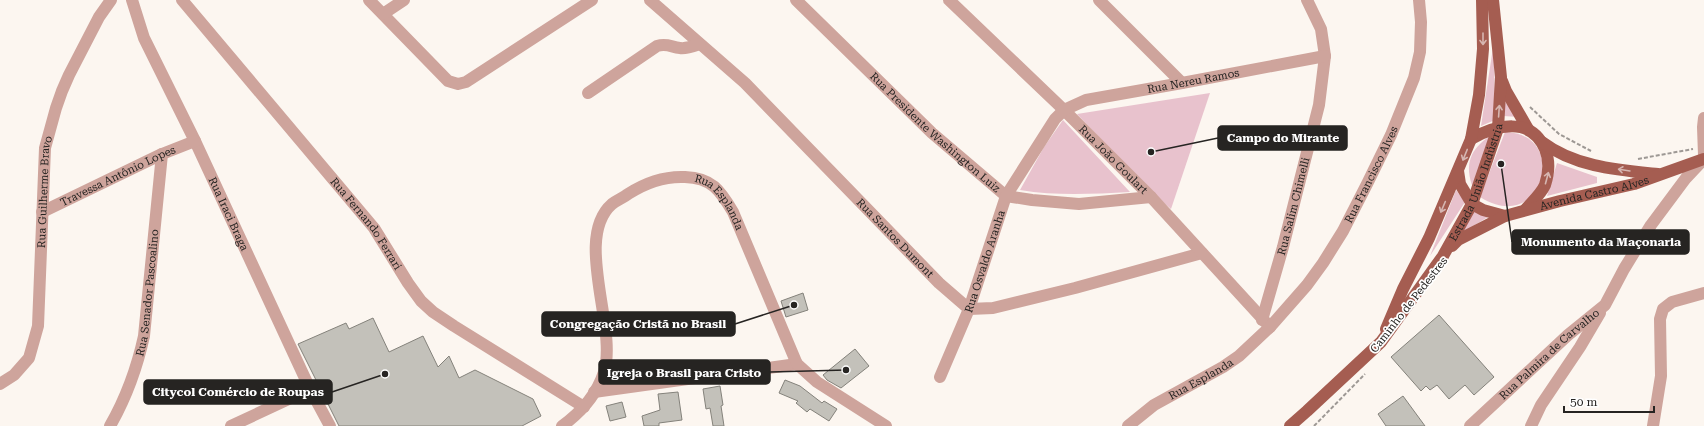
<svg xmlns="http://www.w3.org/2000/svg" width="1704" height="426" font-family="'Roboto Serif',serif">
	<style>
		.green { fill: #e8c2cd }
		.building { fill: #c3c1ba; stroke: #84827b }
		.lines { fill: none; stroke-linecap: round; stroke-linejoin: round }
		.path { stroke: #9d9894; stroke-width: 2; stroke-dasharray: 4 2; stroke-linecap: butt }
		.minor { stroke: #cea49c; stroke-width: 12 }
		.major { stroke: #a55d51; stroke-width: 12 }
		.oneway { stroke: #d6b6b1 }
		.labels { text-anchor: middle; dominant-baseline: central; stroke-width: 3.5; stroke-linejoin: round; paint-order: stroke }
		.street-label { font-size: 11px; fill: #262422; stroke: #fff }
		.leader { fill: none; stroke: #262422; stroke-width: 1.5 }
		.callout-dot { fill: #262422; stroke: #fff; stroke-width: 1.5 }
		.callout { fill: #262422; stroke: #262422; stroke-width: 1.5 }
		.callout-label { font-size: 12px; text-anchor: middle; font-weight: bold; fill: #fff }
	</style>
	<rect width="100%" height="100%" fill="#fcf6f0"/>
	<g class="green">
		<polygon points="1494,41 1495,120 1481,126"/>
		<polygon points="1210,93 1171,209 1148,189 1077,114"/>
		<polygon points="1501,98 1519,117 1503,116"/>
		<path d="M1063,120L1130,192C1092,194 1056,196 1020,190L1044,147Z"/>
		<path d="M1505,132C1570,133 1544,237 1480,197Z"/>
		<path d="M1490,136L1473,188C1464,165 1470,149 1490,136Z"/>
		<polygon points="1557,163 1597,177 1597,183 1547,196"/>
		<polygon points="1456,190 1465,202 1430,256"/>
		<polygon points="1474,210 1488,217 1460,234"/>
	</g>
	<g class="building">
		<polygon points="803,293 808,310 786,317 781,301"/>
		<polygon points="1439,315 1494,377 1474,395 1465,385 1449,399 1437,385 1430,390 1426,386 1421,391 1391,357"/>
		<polygon points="373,318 389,352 423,336 438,367 449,356 459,378 475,370 533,399 541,416 522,426 339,426 298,344 346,323 349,329"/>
		<polygon points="855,349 869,366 841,388 827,380 823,375"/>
		<polygon points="785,380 800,386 822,403 824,401 837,409 829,421 810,409 807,412 796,403 798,401 779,393"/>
		<polygon points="720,386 723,405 721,406 724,426 713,426 710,408 706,409 703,389"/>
		<polygon points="678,392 682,420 659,423 659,426 644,426 642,416 660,410 658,394"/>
		<polygon points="1403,396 1425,426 1386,426 1378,414"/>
		<polygon points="622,402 626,417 610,421 606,406"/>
	</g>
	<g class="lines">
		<g class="path">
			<polyline points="1530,107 1559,134 1591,151"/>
			<polyline points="1638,159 1693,149"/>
			<polyline points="1314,426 1365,374"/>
		</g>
		<g class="minor">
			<path id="s1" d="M132,0L144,38L195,141L310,389L330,426"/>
			<path id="s2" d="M182,0L374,228L408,283L421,301L433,312L454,326L584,407"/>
			<polyline points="369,0 448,81 458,84 466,82 592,0"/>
			<path id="s3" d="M650,0L745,83L939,283L969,309L993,308L1075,288L1202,253"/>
			<path id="s4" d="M796,0L932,133L1006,196L1032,200L1079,204L1151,197"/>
			<path id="s5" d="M949,0L1064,110L1151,197L1270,327"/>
			<polyline points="1099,0 1182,83"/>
			<polyline points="383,14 404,0"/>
			<path d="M588,93L657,46C667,43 671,47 680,48C686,49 694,46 700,44"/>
			<polyline points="1704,118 1703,127 1704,155"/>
			<path id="s6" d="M42,212L162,154L195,141"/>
			<path id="s7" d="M1262,320L1283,247L1319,105L1325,56L1321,29L1307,0"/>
			<path id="s8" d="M940,377L969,309L1006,196L1055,119L1064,110L1086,100L1182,83L1325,56"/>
			<path id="s9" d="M0,384L14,375L29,358L38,326L45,148L56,108L62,91L69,75L99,17L111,0"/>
			<polyline points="594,392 797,364"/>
			<path id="s10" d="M110,426C126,398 137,368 144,336L162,154"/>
			<polyline points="231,426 310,389"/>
			<path id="s11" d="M562,426C580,413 597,394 604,372C618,328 573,238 612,204C617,200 623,198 628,194C645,183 664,176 685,177C712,178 720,190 733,212L797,364L817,382L886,426"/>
			<path id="s12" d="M1128,426L1154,405L1223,367L1239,356L1270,327L1307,285L1323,263L1343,231L1367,184L1391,135L1414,78L1420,52L1421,22L1419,0"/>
			<path id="s13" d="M1470,426L1568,335L1605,305L1624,269L1651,225L1686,178L1704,159"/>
			<polyline points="1531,426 1541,405 1580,347 1600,313"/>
			<polyline points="1653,426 1661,376 1660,319 1663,309 1672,302 1704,293"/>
		</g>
		<g class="major">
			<polyline points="1502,81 1506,91 1528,129"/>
			<path d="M1471,139C1496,125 1531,116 1545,149C1550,161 1549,173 1545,185C1541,194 1532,202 1526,209"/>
			<path d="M1542,142C1575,167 1618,170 1658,174"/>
			<path id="s14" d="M1458,171L1460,184L1472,204L1483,210L1505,216L1560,201L1634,184L1704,159"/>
			<polyline points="1452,246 1458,240 1505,216"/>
			<polyline points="1386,329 1403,289 1429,238 1471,139 1479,95 1483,49 1482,0"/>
			<path id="s15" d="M1290,426L1307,411L1381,342L1443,256L1472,204L1498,128L1501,77L1493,0"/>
		</g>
	</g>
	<defs><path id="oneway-shaft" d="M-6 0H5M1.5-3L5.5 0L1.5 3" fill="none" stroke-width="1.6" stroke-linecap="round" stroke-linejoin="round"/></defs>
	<g class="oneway">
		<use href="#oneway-shaft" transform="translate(1483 39) rotate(90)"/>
		<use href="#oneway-shaft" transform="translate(1499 111) rotate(-86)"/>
		<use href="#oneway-shaft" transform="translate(1465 155) rotate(112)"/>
		<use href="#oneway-shaft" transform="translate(1624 170) rotate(-171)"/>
		<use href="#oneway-shaft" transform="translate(1547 178) rotate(-75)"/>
		<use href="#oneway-shaft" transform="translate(1443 207) rotate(113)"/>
	</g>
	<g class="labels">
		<g class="street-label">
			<text stroke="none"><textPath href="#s8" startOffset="430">Rua Nereu Ramos</textPath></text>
			<text stroke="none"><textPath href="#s4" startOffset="192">Rua Presidente Washington Luiz</textPath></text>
			<text stroke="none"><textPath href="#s5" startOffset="229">Rua João Goulart</textPath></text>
			<text stroke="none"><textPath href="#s12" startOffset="358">Rua Francisco Alves</textPath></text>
			<text stroke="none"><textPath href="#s6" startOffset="84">Travessa Antônio Lopes</textPath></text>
			<text stroke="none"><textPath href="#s15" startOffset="311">Estrada União Indústria</textPath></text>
			<text stroke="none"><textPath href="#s9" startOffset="207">Rua Guilherme Bravo</textPath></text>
			<text stroke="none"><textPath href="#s14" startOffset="164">Avenida Castro Alves</textPath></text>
			<text stroke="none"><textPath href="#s11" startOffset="368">Rua Esplanda</textPath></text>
			<text stroke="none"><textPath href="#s7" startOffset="118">Rua Salim Chimelli</textPath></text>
			<text stroke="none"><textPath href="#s1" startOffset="235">Rua Iraci Braga</textPath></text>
			<text stroke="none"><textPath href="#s2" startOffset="290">Rua Fernando Ferrari</textPath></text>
			<text stroke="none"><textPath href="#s3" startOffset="342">Rua Santos Dumont</textPath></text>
			<text stroke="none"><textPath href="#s8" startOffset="124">Rua Osvaldo Aranha</textPath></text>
			<text stroke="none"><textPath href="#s10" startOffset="140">Rua Senador Pascoalino</textPath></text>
			<text transform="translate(1409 305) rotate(-52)">Caminho de Pedestres</text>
			<text stroke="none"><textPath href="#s13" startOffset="107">Rua Palmira de Carvalho</textPath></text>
			<text stroke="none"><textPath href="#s12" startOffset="87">Rua Esplanda</textPath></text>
		</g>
	</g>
	<path class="leader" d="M1151 152L1218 138M1501 164L1512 242M794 305L735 324M846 370L770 372M385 374L332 392"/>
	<g class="callout-dot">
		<circle cx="1151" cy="152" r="4"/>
		<circle cx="1501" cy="164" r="4"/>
		<circle cx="794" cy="305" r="4"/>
		<circle cx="846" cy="370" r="4"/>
		<circle cx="385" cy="374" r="4"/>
	</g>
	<g class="callout">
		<rect x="1218" y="126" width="129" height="24" rx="4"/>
		<rect x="1512" y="230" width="177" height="24" rx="4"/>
		<rect x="542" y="312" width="193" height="24" rx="4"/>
		<rect x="599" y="360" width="171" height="24" rx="4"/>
		<rect x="144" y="380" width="188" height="24" rx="4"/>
	</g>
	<g class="callout-label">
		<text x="1283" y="142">Campo do Mirante</text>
		<text x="1601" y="246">Monumento da Maçonaria</text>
		<text x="638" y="328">Congregação Cristã no Brasil</text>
		<text x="684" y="377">Igreja o Brasil para Cristo</text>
		<text x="238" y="396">Citycol Comércio de Roupas</text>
	</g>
	<path d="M1564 406v6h90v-6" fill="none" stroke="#262422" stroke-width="2"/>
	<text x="1570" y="406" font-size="12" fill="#262422" stroke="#ffffff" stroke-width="3" paint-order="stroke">50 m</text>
</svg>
